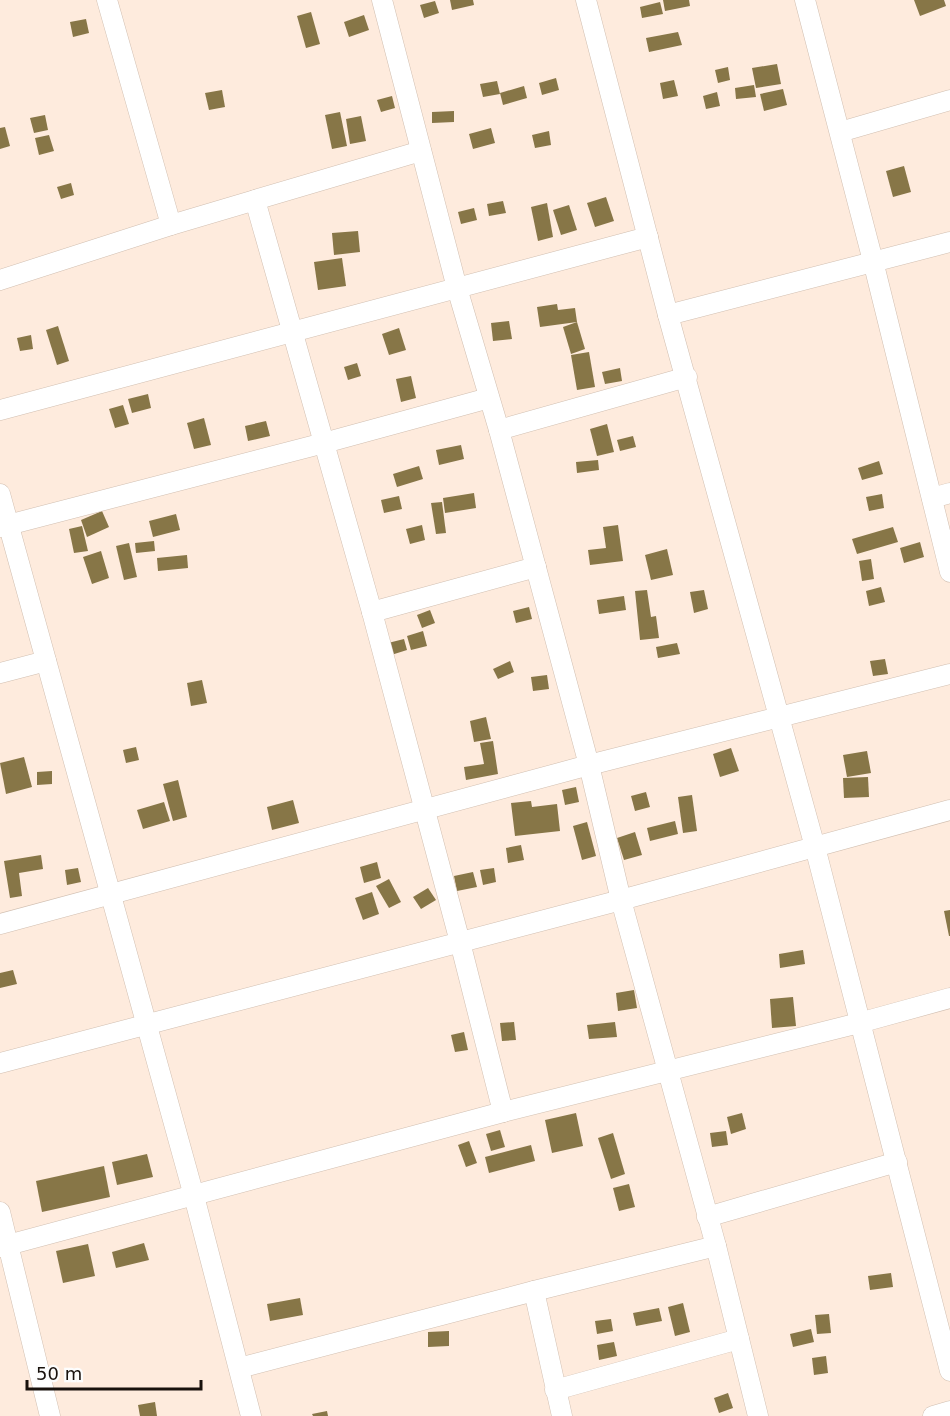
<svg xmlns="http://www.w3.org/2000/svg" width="950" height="1416" font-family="'DejaVu Sans',sans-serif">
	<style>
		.building { fill: #877647 }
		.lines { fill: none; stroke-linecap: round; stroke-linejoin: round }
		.minor-casing { stroke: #d1bfb1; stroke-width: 21 }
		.minor { stroke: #fff; stroke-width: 20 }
	</style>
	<rect width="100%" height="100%" fill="#feebdd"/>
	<g class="building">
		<polygon points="450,0 473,0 474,5 452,10"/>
		<polygon points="663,0 689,0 690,6 665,11"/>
		<polygon points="914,0 944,0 946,6 920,16"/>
		<polygon points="435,1 439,13 424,18 420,5"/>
		<polygon points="660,2 663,14 642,18 640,7"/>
		<polygon points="311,12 320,44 306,48 297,16"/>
		<polygon points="364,15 369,30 349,37 344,22"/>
		<polygon points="86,19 89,33 73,37 70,22"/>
		<polygon points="678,32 682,45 649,52 646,38"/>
		<polygon points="777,64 781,84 756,88 752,68"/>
		<polygon points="728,67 730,80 718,83 715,70"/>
		<polygon points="556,78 559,90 542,95 539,83"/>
		<polygon points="674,80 678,96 663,99 660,83"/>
		<polygon points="497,81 500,94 483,97 480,84"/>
		<polygon points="754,85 756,97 736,99 735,88"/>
		<polygon points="524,86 527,98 503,105 500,93"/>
		<polygon points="783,89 787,105 764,111 760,94"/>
		<polygon points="222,90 225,107 209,110 205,93"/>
		<polygon points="717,92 720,106 706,109 703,96"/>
		<polygon points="392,96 395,108 381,112 377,100"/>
		<polygon points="454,111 454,122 432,123 432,112"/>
		<polygon points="340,112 347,146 332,149 325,115"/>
		<polygon points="45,115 48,130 34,133 30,118"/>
		<polygon points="361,116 366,141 350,144 346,119"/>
		<polygon points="5,127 10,146 0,149 0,128"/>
		<polygon points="491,128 495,143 473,149 469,134"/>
		<polygon points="549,131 551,145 535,148 532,135"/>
		<polygon points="49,135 54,151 39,155 35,138"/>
		<polygon points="904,166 911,192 893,197 886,171"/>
		<polygon points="71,183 74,195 61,199 57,187"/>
		<polygon points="606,197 614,221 595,227 587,203"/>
		<polygon points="503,201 506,213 489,216 487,204"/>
		<polygon points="547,203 553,237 538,241 531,207"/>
		<polygon points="569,205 577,230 561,235 553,210"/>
		<polygon points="474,208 477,220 461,224 458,212"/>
		<polygon points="358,231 360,252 334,255 332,233"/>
		<polygon points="342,258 346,286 318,290 314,262"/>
		<polygon points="557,304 558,310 575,308 577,322 540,327 537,307"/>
		<polygon points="509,321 512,339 493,341 491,323"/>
		<polygon points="577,322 585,349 571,354 563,327"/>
		<polygon points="58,326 69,361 57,365 46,330"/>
		<polygon points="399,328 406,350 389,355 382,334"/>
		<polygon points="31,335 33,349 20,351 17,338"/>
		<polygon points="589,352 595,387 577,390 571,355"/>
		<polygon points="357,363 361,376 348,380 344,367"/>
		<polygon points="620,368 622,381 605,384 602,372"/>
		<polygon points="411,376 416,398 401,402 396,379"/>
		<polygon points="148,394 151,408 132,413 128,399"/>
		<polygon points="123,405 129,424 115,428 109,409"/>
		<polygon points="204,418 211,445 194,449 187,423"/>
		<polygon points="266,421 270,436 248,441 245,426"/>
		<polygon points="607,424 614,452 597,456 590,429"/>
		<polygon points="633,436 636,447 620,451 617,440"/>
		<polygon points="461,445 464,459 439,465 436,450"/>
		<polygon points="598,460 599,470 577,473 576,462"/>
		<polygon points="879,461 883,474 862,480 858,468"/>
		<polygon points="419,466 423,479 397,487 393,474"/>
		<polygon points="474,493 476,508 445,513 443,498"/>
		<polygon points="882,494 884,508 869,511 866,497"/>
		<polygon points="399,496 402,509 384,513 381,500"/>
		<polygon points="442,502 446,533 436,534 431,503"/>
		<polygon points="102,511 109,527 87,537 81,520"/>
		<polygon points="176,514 180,530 153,537 149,521"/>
		<polygon points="422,525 425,540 410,544 406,529"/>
		<polygon points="618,525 623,561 590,565 588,550 606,548 603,527"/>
		<polygon points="82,526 88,551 74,553 69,529"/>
		<polygon points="893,527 898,542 857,554 852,539"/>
		<polygon points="154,541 155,551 136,553 135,543"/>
		<polygon points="920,542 924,557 904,563 900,548"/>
		<polygon points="129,543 137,577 124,580 116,546"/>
		<polygon points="667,549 673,575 651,580 645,555"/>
		<polygon points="101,551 109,578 92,584 83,557"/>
		<polygon points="187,555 188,568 158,571 157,558"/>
		<polygon points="871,559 874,579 862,581 859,561"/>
		<polygon points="881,587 885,602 869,606 866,591"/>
		<polygon points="647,590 651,617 656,616 659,638 640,640 635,591"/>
		<polygon points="704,590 708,609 694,613 690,592"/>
		<polygon points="624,596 626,610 599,614 597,600"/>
		<polygon points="529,607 532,619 516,623 513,611"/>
		<polygon points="430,610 435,623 422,628 417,615"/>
		<polygon points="423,631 427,646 411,650 407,636"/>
		<polygon points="404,639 407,650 388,656 384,644"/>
		<polygon points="677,643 680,654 658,658 656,647"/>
		<polygon points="885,659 888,674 873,676 870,661"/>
		<polygon points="510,661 514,672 498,679 493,669"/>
		<polygon points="547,675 549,689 533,691 531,677"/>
		<polygon points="202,680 207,703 191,706 187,683"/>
		<polygon points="486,717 491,739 474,742 470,721"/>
		<polygon points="493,741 498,774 466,780 464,767 484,764 480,743"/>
		<polygon points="136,747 139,760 126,763 123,750"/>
		<polygon points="731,748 739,771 720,777 713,754"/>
		<polygon points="867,751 871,773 847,777 843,755"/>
		<polygon points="24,757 32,787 6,794 0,763"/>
		<polygon points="52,771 52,784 37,785 37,772"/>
		<polygon points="868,777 869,797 844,798 843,778"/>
		<polygon points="178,780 187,817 173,821 163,784"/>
		<polygon points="576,787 579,802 565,805 562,790"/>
		<polygon points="646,792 650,807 635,811 631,796"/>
		<polygon points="692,795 697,831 683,833 678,797"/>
		<polygon points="293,800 299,823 272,830 267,807"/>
		<polygon points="531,801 532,807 557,804 560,831 515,836 511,803"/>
		<polygon points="164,802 170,821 143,829 137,810"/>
		<polygon points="675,821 678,834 650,841 647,828"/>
		<polygon points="587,822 596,856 582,860 573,826"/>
		<polygon points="635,832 642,855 624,860 617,838"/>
		<polygon points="521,845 524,860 508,863 506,848"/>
		<polygon points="41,855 43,869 19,873 22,896 10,898 4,861"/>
		<polygon points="377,862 381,878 364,883 360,867"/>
		<polygon points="78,868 81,882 67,885 65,870"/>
		<polygon points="494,868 496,882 483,885 480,870"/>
		<polygon points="473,872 477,887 457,891 454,876"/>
		<polygon points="389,879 401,902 389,908 376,886"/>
		<polygon points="428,888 436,900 421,909 413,897"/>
		<polygon points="372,892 379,914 363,920 355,898"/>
		<polygon points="950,910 950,936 949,936 944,911"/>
		<polygon points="803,950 805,964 780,968 779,954"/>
		<polygon points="13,970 17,984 0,988 0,973"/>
		<polygon points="634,990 637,1008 618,1011 616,993"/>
		<polygon points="793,997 796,1026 772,1028 770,999"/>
		<polygon points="514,1022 516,1040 502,1041 500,1023"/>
		<polygon points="615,1022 617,1037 589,1039 587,1025"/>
		<polygon points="464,1032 468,1050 455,1052 451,1035"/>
		<polygon points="576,1113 583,1146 552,1153 545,1120"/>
		<polygon points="742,1113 746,1129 731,1134 727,1117"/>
		<polygon points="500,1130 505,1147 491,1151 486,1134"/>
		<polygon points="726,1131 728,1145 712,1147 710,1133"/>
		<polygon points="613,1133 625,1174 611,1179 598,1138"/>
		<polygon points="469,1141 477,1163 466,1167 458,1145"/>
		<polygon points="531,1145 535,1161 489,1173 485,1157"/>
		<polygon points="147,1154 153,1177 117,1185 112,1162"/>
		<polygon points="104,1166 110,1197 42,1212 36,1181"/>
		<polygon points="629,1184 635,1207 619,1211 613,1188"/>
		<polygon points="144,1243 149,1260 116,1268 112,1252"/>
		<polygon points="88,1244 95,1276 63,1283 56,1251"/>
		<polygon points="891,1273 893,1287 870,1290 868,1276"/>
		<polygon points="300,1298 303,1315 270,1321 267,1304"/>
		<polygon points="683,1303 690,1332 675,1336 668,1307"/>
		<polygon points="659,1308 662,1321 636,1326 633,1313"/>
		<polygon points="829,1314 831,1333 817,1334 815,1315"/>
		<polygon points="611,1319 613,1331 597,1334 595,1321"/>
		<polygon points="811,1329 814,1342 793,1347 790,1334"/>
		<polygon points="449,1331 449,1346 428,1347 428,1332"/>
		<polygon points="614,1342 617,1356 599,1360 597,1345"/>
		<polygon points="826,1356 828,1373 814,1375 812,1358"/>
		<polygon points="728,1393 733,1408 719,1413 714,1398"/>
		<polygon points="155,1402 157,1416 140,1416 138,1405"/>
		<polygon points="327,1411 328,1416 313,1416 312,1414"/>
	</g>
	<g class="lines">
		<defs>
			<g id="minor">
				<polyline points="107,0 171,225"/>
				<polyline points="382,0 457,288 499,430 589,765 621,900 716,1246 758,1416"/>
				<polyline points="586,0 668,315 815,847 950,1371"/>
				<polyline points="805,0 873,261 950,572"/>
				<polyline points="840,132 950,100"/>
				<polyline points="421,151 255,200 372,612 460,942 503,1112"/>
				<polyline points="0,280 171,225 255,200"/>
				<polyline points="668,315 950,242"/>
				<polyline points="0,410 648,237"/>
				<polyline points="499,430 687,377"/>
				<polyline points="0,494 194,1196 251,1416"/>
				<polyline points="932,498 950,493"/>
				<polyline points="0,527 324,443 489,398"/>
				<polyline points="372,612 536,567"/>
				<polyline points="0,673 46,661"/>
				<polyline points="0,924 589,765 950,674"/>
				<polyline points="0,1063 621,900 950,810"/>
				<polyline points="0,1212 50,1416"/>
				<polyline points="707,1217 897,1162"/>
				<polyline points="0,1247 503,1112 859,1023 950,998"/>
				<polyline points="534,1291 562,1416"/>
				<polyline points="239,1368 534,1291 716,1246"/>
				<polyline points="555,1390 739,1339"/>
				<polyline points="933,1416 950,1411"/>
			</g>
		</defs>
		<use href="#minor" class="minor-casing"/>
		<use href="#minor" class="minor"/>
	</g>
	<path d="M27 1380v9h174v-9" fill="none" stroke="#18110c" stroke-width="3"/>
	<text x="36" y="1380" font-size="18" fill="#18110c" stroke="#fdfdfd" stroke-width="4.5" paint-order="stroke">50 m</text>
</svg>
